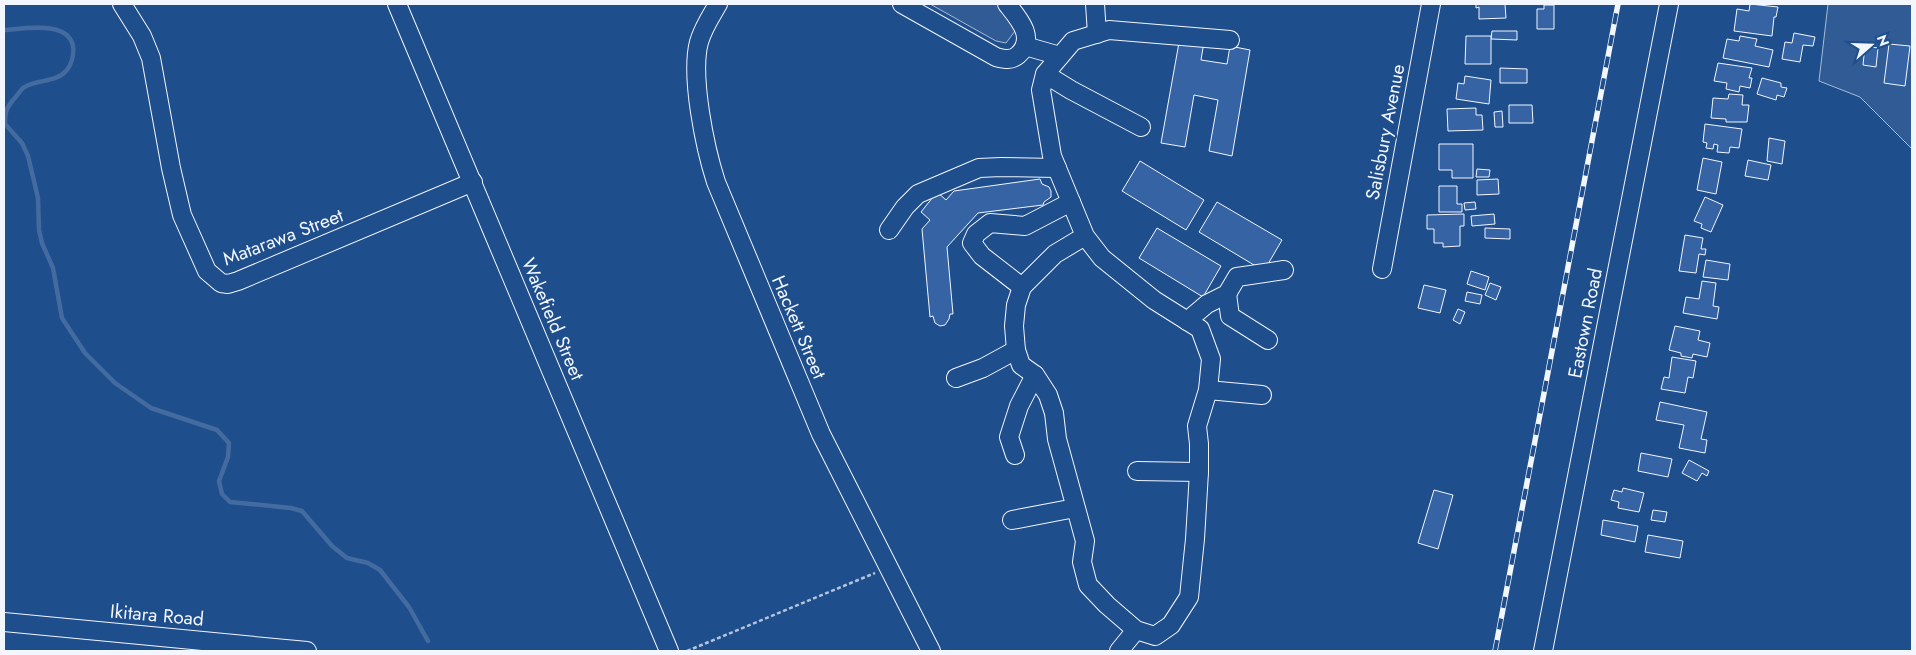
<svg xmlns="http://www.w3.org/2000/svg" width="1916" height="655" font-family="Jost,sans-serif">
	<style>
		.built { fill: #305b95; stroke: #a8bbd7 }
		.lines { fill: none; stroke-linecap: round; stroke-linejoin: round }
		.stream { stroke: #446ba0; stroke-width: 4.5 }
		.building { fill: #3563a3; stroke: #f2f6ff }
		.minor-casing { stroke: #f2f6ff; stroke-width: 20 }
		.path { stroke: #b3c4dc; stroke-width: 2.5; stroke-dasharray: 4 2.5; stroke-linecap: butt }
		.minor { stroke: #1f4e8c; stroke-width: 18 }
		.rail-casing { stroke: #f2f6ff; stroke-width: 5.5 }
		.rail { stroke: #1f4e8c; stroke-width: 4; stroke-dasharray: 11; stroke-linecap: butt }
		.labels { text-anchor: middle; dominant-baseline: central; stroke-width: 4; stroke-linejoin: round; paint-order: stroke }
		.street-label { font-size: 19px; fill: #f2f6ff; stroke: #1f4e8c }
	</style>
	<rect width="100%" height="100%" fill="#1f4e8c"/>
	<g class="built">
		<polygon points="930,4 998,4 1015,31 1006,43 996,41"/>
		<polygon points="1828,4 1912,4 1912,149 1860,97 1819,81"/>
	</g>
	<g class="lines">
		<path class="stream" d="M4,30C23,29 68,20 73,46C74,54 72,64 66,71C56,83 35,79 23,88C20,91 17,96 13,100C6,109 5,112 5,124L22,143L28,156L38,198L39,230L42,243L53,268L62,318L85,353L115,383L151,408L217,430L229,443L228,457L219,481L222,494L230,502L291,508L302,511L332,546L347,558L368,563L380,570L409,607L428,641"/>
	</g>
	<g class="building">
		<polygon points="1476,4 1505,4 1506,18 1479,19 1479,7 1476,8"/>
		<polygon points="1750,4 1778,7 1776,17 1774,17 1772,36 1734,31 1737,9 1749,11"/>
		<polygon points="1544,5 1554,5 1554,29 1537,29 1537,9 1544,9"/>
		<polygon points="1492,31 1517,31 1517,40 1491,39"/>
		<polygon points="1794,33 1815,37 1813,46 1803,45 1800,62 1782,59 1785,42 1792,43"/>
		<polygon points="1466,36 1491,36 1491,64 1465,64"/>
		<polygon points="1740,36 1757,39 1755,46 1773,50 1769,67 1723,58 1727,39 1739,41"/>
		<polygon points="1180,37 1204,42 1201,60 1227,64 1230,46 1250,50 1232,156 1209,151 1218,100 1194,95 1185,147 1161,143"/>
		<polygon points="1889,44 1910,46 1905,86 1884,83"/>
		<polygon points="1865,46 1878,48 1876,67 1863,65"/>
		<polygon points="1718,63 1752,68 1749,78 1752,78 1750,88 1740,86 1739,92 1726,89 1727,83 1714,81"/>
		<polygon points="1500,68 1527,69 1527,83 1500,83"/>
		<polygon points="1465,76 1491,80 1489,104 1456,99 1458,83 1464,84"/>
		<polygon points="1762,78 1781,83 1781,87 1787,88 1784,97 1777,95 1776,100 1757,94"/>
		<polygon points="1729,94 1743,95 1742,105 1749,105 1747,122 1726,122 1726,119 1711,118 1713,98 1728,99"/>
		<polygon points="1509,105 1532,105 1533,123 1509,123"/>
		<polygon points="1476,108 1476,115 1482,115 1483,130 1448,131 1447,109"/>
		<polygon points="1502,111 1503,127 1495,127 1494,112"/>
		<polygon points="1705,124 1742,129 1739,148 1730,147 1729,153 1717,152 1718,145 1714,144 1713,149 1706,148 1707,143 1703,142"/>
		<polygon points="1769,138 1785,141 1782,164 1767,161"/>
		<polygon points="1439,144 1473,144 1473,178 1452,178 1452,170 1439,170"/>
		<polygon points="1703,158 1722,162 1716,194 1697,190"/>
		<polygon points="1748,160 1771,165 1768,180 1745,176"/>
		<polygon points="1140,161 1204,200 1186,230 1122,191"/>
		<polygon points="1477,169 1490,170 1489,177 1476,177"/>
		<polygon points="1040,179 1042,184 1049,187 1051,191 1051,197 1044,202 1043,205 978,213 947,247 953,314 950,314 949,319 945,325 940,326 935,323 933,316 930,317 922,229 930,220 921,212 937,192 946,200 954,191"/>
		<polygon points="1498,179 1499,194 1477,195 1477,180"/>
		<polygon points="1439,186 1457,186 1457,204 1462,204 1462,212 1439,212"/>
		<polygon points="1705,197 1723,205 1711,232 1701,228 1702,224 1694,221"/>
		<polygon points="1217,202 1282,240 1264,271 1199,232"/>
		<polygon points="1475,202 1476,209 1465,210 1464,203"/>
		<polygon points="1464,214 1464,226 1460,226 1460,246 1443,247 1443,243 1434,243 1434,229 1427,229 1427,215"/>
		<polygon points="1494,214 1495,224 1472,226 1471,216"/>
		<polygon points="1157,228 1221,266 1203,297 1139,258"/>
		<polygon points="1485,228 1510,229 1510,239 1485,238"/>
		<polygon points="1685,235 1703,238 1701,249 1706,249 1705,255 1699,254 1696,273 1679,271"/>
		<polygon points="1706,260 1730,264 1728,280 1703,277"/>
		<polygon points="1471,271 1489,277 1485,290 1467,284"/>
		<polygon points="1702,281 1716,283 1713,306 1719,307 1717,319 1683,313 1686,297 1699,299"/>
		<polygon points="1490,283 1501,287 1496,300 1485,295"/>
		<polygon points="1424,285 1446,290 1440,313 1418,308"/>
		<polygon points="1467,292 1482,295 1480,304 1465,301"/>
		<polygon points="1458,309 1465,312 1460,324 1453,320"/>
		<polygon points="1675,326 1700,331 1698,340 1710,343 1707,357 1693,354 1692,358 1681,356 1681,353 1669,350"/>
		<polygon points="1672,357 1696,361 1693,378 1688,377 1685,393 1661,389 1664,377 1669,378"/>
		<polygon points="1660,402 1707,412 1701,439 1707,440 1705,453 1679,448 1684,425 1656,420"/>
		<polygon points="1641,453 1672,459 1668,477 1638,471"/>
		<polygon points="1689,460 1709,471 1707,476 1702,473 1697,481 1682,473"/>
		<polygon points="1623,488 1644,493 1639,512 1618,508 1619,502 1611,500 1614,490 1622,492"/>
		<polygon points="1434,490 1453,495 1438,549 1418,543"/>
		<polygon points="1653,510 1667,512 1665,522 1651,520"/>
		<polygon points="1603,520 1638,526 1635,542 1601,535"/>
		<polygon points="1648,535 1683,541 1680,558 1645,552"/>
	</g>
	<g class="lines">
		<defs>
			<g id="minor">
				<polyline points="122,4 142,36 151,58 171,168 182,215 207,271 221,283 228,284 238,281 473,182"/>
				<polyline points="397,4 669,651"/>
				<path d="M718,4C711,16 703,28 699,42C690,76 705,148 716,182L821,434L931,651"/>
				<path d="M902,4L996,57C1004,59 1011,61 1018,55C1037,38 1018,18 1007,4"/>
				<polyline points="1095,4 1097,34"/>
				<polyline points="1025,46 1060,56"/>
				<polyline points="1045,74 1071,90 1141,127"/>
				<polyline points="889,230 905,207 918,194 979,168 1001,167 1057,168"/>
				<polyline points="1085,236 1055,254 1022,287 1016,305 1014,326 1016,350 1021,365 1035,375 1048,395 1054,413 1057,439 1085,541 1082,562 1088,585 1107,605 1136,630 1155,636 1171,625 1189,597 1195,539 1199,472 1199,444 1197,426 1208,390 1211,359 1200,329 1154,300 1102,258 1085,236 1052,156 1041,90 1045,74 1073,41 1109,30 1230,40"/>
				<polyline points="1382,269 1431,4"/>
				<polyline points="1022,287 982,256 972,243 976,234 990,223 1025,226 1071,202"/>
				<polyline points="1227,294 1230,316 1268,340"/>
				<polyline points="1187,321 1207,304 1227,294 1237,277 1284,270"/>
				<polyline points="956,378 983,368 1016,350"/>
				<polyline points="1208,390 1262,395"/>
				<polyline points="1015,455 1009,437 1019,406 1035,375"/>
				<polyline points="1137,471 1199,472"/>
				<polyline points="1012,520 1075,508"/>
				<polyline points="4,622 307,651"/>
				<polyline points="1119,651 1136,630"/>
				<polyline points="1543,651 1669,4"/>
			</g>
		</defs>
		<use href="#minor" class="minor-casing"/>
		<polyline class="path" points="687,651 875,573"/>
		<use href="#minor" class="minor"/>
		<defs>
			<polyline id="rail" points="1495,651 1618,4"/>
		</defs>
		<use href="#rail" class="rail-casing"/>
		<use href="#rail" class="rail"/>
	</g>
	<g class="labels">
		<g class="street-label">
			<text transform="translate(1385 132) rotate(-79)">Salisbury Avenue</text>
			<text transform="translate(283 237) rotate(-21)">Matarawa Street</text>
			<text transform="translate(553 319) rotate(67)">Wakefield Street</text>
			<text transform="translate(1585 323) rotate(-79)">Eastown Road</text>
			<text transform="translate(799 327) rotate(67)">Hackett Street</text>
			<text transform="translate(157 615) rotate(5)">Ikitara Road</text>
		</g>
	</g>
	<rect width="1916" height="655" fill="none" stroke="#f2f6ff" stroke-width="10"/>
	<g transform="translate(1871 45) rotate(70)" stroke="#1f4e8c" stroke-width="4" paint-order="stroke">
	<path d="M0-4L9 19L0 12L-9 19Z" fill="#f2f6ff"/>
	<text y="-8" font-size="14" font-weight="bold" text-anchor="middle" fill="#f2f6ff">N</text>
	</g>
</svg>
